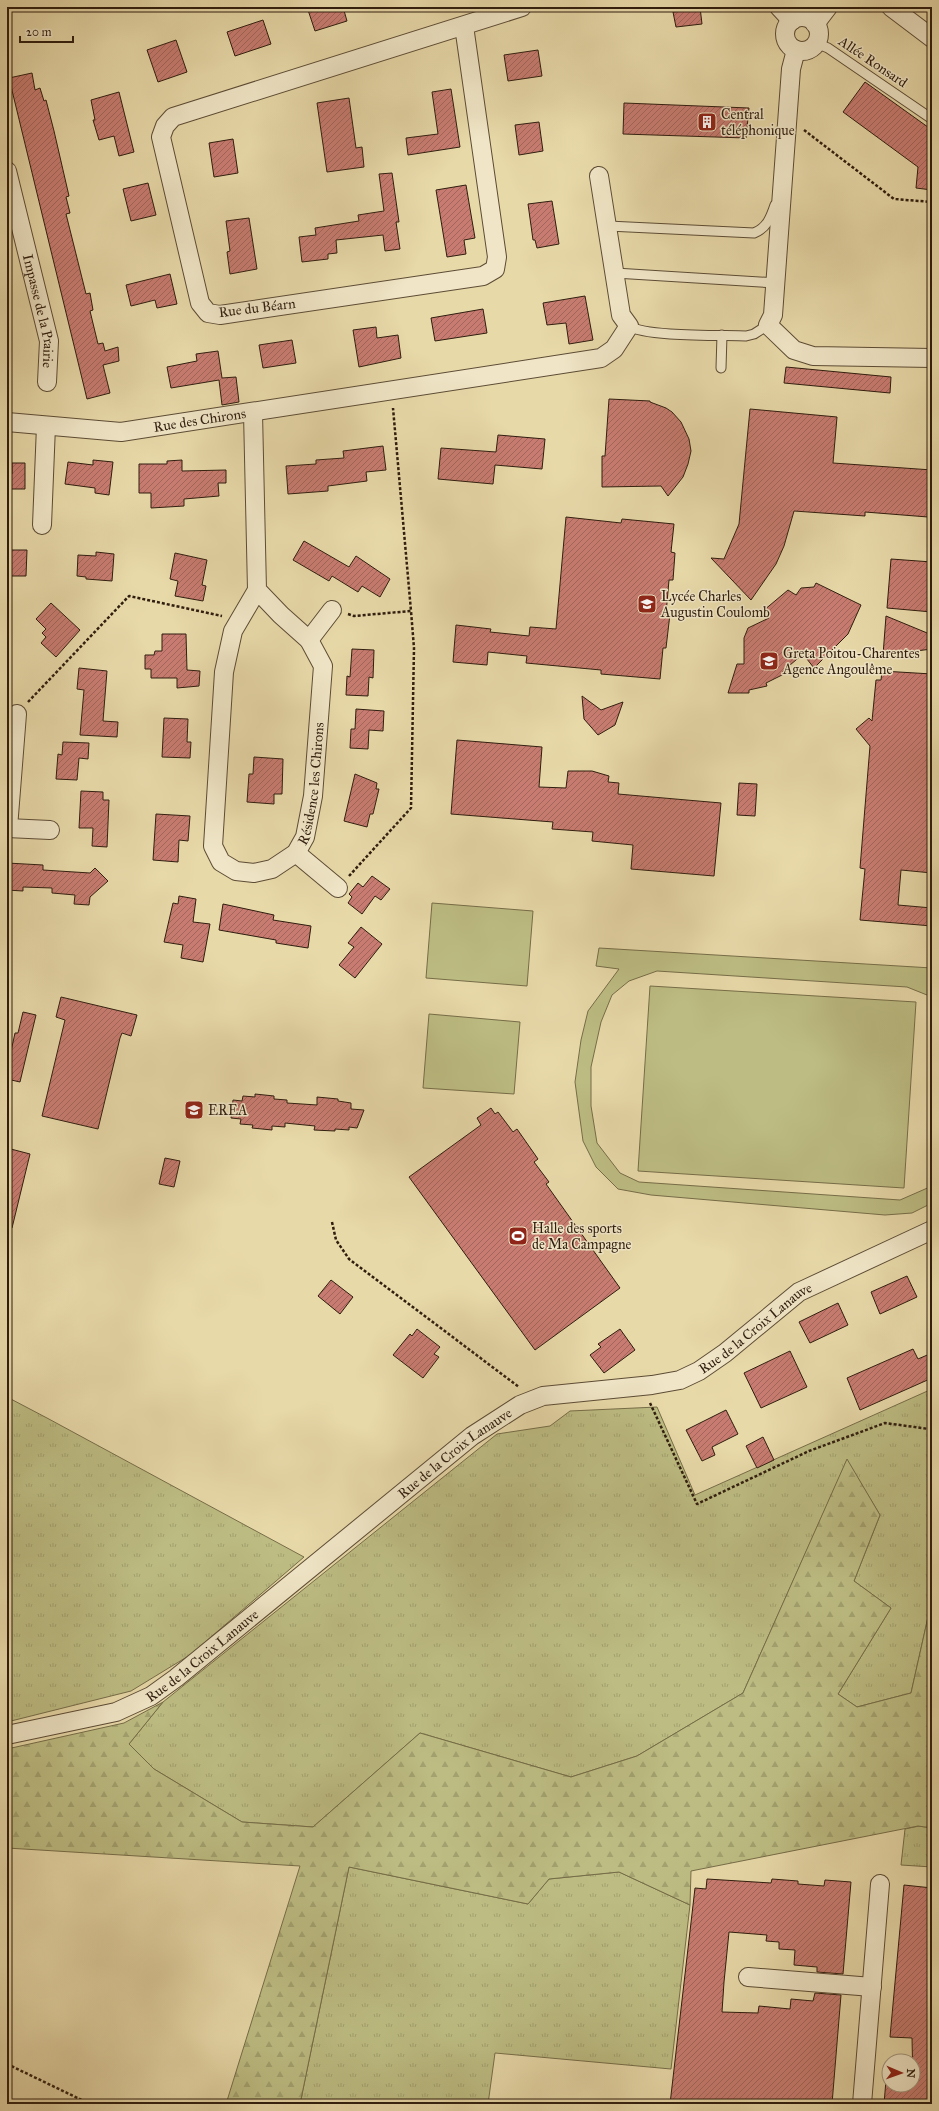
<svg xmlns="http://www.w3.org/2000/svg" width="939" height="2111" font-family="'IM FELL Great Primer',serif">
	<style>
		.grass { fill: url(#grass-tufts); stroke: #766d48 }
		.forest { fill: url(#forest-firs); stroke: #766d48 }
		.garden { fill: #bdbd83; stroke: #766d48 }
		.building { fill: url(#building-hatch); stroke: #2f1d0e }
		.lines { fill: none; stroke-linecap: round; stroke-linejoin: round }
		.service-casing { stroke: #5d4c35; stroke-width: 11 }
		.minor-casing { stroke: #5d4c35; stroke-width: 20 }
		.path { stroke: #2f1d0e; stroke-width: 2.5; stroke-dasharray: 3 2; stroke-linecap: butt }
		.service { stroke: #f0e6c7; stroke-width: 9 }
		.minor { stroke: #f0e6c7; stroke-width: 18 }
		.labels { text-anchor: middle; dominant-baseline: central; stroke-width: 3; stroke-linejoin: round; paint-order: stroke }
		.street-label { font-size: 14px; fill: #2f1d0e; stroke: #f0e6c7 }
		.poi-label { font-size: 14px; fill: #2f1d0e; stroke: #f0e6c7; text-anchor: start }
	</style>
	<defs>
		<pattern id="grass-tufts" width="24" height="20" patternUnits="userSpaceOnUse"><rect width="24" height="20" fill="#bdbd83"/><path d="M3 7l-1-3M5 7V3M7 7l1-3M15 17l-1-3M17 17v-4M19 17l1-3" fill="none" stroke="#a3a270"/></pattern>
		<pattern id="forest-firs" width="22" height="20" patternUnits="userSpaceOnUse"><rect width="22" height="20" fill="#bdbd83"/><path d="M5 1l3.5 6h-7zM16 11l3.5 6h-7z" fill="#a3a270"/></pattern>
		<pattern id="building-hatch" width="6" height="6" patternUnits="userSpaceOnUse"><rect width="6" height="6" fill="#c87c71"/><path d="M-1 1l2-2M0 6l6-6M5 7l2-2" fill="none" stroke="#a3655b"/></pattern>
	</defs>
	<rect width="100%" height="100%" fill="#e8d9a9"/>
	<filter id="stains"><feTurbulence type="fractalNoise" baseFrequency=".005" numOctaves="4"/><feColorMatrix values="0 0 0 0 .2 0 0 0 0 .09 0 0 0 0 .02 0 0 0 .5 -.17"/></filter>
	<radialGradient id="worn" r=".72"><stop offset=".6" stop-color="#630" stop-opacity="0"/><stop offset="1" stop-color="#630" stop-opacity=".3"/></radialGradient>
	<g class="grass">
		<polygon points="932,1389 932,1616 928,1617 911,1693 857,1707 838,1694 891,1608 854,1581 880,1515 847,1460 743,1693 637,1756 571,1777 420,1733 313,1827 242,1822 154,1769 129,1744 163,1702 497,1434 550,1426 570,1411 657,1407 695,1495"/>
		<polygon points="7,1397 47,1418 304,1557 190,1655 131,1691 7,1722"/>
		<polygon points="919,1826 932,1828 932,1867 901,1865 905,1829"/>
		<polygon points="349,1867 528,1904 549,1879 619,1872 690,1905 671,2069 495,2053 488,2104 300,2104"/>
	</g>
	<polygon class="forest" points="847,1459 880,1515 854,1581 891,1608 838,1694 857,1707 911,1693 928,1617 932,1616 932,1828 918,1826 691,1871 690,1905 619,1872 549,1879 528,1904 349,1867 300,2104 226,2104 300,1866 7,1848 7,1749 124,1723 163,1702 129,1744 154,1769 242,1822 313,1827 420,1733 571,1777 637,1756 743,1693"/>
	<g class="garden">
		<polygon points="432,903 533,911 527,986 426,978"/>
		<polygon points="599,948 932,968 932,997 907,987 657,971 629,981 612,995 601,1022 591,1067 591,1106 597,1143 620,1173 639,1182 900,1200 932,1186 932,1203 912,1213 885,1215 651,1195 618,1189 596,1167 583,1141 575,1082 581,1040 588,1011 619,969 596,966"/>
		<polygon points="650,986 916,1002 904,1188 638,1171"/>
		<polygon points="429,1014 520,1022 514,1094 423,1088"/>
	</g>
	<g class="building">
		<polygon points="307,7 343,7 347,21 315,31"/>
		<polygon points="680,7 700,7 702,24 676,27 673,12 681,11"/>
		<polygon points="263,20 271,44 235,56 227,32"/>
		<polygon points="176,40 187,72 158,82 147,50"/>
		<polygon points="538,50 542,76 508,81 504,55"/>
		<polygon points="32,73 35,90 40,88 44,101 46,100 54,131 69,196 66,197 70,213 66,214 86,294 90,293 93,310 90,311 98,344 103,343 105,351 118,347 119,361 103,365 110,393 87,399 9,78"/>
		<polygon points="865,82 932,130 932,190 916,188 918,167 843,112"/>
		<polygon points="451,89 460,147 408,155 406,138 438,134 432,92"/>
		<polygon points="119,92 134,152 119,156 114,136 99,140 93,120 95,120 91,100"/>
		<polygon points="349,98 356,148 362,147 364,167 327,172 317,103"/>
		<polygon points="624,103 749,108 746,138 623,134"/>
		<polygon points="539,122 543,151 519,155 515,125"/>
		<polygon points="233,139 238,173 214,177 209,143"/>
		<polygon points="392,173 399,222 396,222 400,249 385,251 383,235 336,240 337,253 328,254 328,259 302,262 299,237 316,235 315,228 359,221 358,215 384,211 379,174"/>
		<polygon points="148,183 156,215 131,221 123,189"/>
		<polygon points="466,185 475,238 464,240 466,254 447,257 436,190"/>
		<polygon points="552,201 559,244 537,248 535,240 533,240 528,204"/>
		<polygon points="249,218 257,269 230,274 227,252 230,251 226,221"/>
		<polygon points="170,274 177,304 157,308 155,300 131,306 126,285"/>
		<polygon points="585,296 593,340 569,344 566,323 547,325 543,303"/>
		<polygon points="483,309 487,333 435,341 431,318"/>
		<polygon points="376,327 377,338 398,335 401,358 359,367 353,330"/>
		<polygon points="292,340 296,363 263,368 259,345"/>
		<polygon points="218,351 222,378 236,377 239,402 222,405 219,380 171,388 167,367 197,361 196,354"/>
		<polygon points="786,367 891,377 890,393 784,383"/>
		<polygon points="609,399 650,401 650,402 666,408 672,412 681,422 689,439 691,451 688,464 683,477 668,496 661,486 602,487 602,456 605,456"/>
		<polygon points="750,409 837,417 833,463 932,470 928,517 865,512 865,516 794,511 784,546 776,564 751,600 711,558 724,559 739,524"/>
		<polygon points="498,435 545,439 542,469 495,465 493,484 438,479 441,448 496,452"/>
		<polygon points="383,446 386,470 366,472 367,481 328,486 328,491 288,494 286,466 316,464 316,460 344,458 343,451"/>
		<polygon points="93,460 113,462 109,495 95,493 95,488 65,484 68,462 93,465"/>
		<polygon points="182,460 182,471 226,470 226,483 218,483 219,496 184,499 184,506 151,508 151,493 139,493 139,464 167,464 167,461"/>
		<polygon points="12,463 25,463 25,489 7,489 7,474 12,474"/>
		<polygon points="566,517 621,523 622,519 674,524 671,552 675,553 673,580 669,580 666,614 670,614 666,648 663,648 660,679 601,674 601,670 526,663 527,656 488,652 487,665 453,662 456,625 491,629 490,632 529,636 530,627 556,629"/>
		<polygon points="304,541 349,567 356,556 390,579 380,597 362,586 358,592 332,576 329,581 293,560"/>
		<polygon points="7,550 27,550 26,576 7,576"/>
		<polygon points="96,552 114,554 112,581 86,579 86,577 77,576 78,555 96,556"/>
		<polygon points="175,553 207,560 202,585 206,586 203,601 175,596 178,581 170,579"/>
		<polygon points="891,559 932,562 932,612 887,608"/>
		<polygon points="816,583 861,605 848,634 814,668 803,654 783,671 784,674 766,683 767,686 749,690 749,693 728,693 737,664 744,664 744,638 748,628 769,618 763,611 788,590 796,595 801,588 814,587"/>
		<polygon points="51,603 80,630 56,657 41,643 46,637 42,633 46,629 36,619"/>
		<polygon points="886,616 932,635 932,649 883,655"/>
		<polygon points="162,634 186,634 187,670 200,671 199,686 177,688 177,678 151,678 151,669 145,669 145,655 154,655 155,651 162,651"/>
		<polygon points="352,649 374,650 373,678 369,677 368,696 346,695 347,676 350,677"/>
		<polygon points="79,668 107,671 103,721 118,722 117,737 80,735 84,690 77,689"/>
		<polygon points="882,671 932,674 932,873 901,870 898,905 932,908 932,926 860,920 865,869 860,868 870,746 856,729 869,718 872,721 876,680 881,680"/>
		<polygon points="582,696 601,710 623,702 615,725 598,735 584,719"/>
		<polygon points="356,709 384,711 383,731 369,730 368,749 350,748 351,729 355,729"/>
		<polygon points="164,718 188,719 187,742 191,742 190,758 162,757"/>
		<polygon points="457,740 542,747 539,787 566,788 568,771 592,771 609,776 608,782 619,783 618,794 721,803 714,876 631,869 633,845 592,841 593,832 552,829 553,822 451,814"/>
		<polygon points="63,742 89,743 88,759 79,758 77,780 56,779 58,754 62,755"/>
		<polygon points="254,757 283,759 282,794 274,794 274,804 247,802 249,774 253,774"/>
		<polygon points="355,774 377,783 376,789 379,789 373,814 370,814 367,827 344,821"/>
		<polygon points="739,783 757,784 755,816 737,815"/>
		<polygon points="81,791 103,792 103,800 109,800 107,847 92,846 93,828 79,828"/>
		<polygon points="156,814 190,816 188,841 179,840 178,862 153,860"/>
		<polygon points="7,863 43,865 43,870 90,873 95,868 108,881 90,897 89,905 74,904 75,895 52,893 52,888 23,887 23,891 7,890"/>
		<polygon points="372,876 390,889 381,900 375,896 362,914 348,903 352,897 349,894 358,883 363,887"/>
		<polygon points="179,896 196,899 193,922 210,924 203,962 181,958 183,945 164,942 173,903 178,904"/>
		<polygon points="223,904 274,915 273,920 311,926 308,948 276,943 276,940 219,930"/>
		<polygon points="361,927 382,944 355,978 339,965 354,947 348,943"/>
		<polygon points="61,997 137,1015 131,1036 122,1033 120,1038 98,1129 42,1116 65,1020 56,1017"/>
		<polygon points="23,1012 36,1015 20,1082 7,1079 7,1055 10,1056 15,1033 18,1033"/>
		<polygon points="255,1094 274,1096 274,1099 287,1100 287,1103 317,1105 317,1097 338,1099 338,1101 351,1103 351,1109 364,1110 357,1128 349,1127 349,1130 335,1129 335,1131 314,1130 315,1126 285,1123 285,1127 272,1126 272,1130 252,1128 253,1125 240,1124 241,1119 231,1118 233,1100 242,1101 243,1096 255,1097"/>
		<polygon points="491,1108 495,1114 498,1112 513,1132 517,1129 538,1159 534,1162 549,1182 546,1184 620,1288 535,1350 409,1177 481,1125 477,1118"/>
		<polygon points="7,1148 30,1154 12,1228 7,1227"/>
		<polygon points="165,1158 180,1161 174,1187 159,1184"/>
		<polygon points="907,1276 917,1297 880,1314 871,1292"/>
		<polygon points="331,1280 353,1297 340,1314 318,1296"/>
		<polygon points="838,1303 848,1325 810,1343 799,1322"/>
		<polygon points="417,1329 440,1347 434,1354 439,1357 423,1378 393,1355 410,1334 412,1336"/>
		<polygon points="620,1329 635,1350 604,1373 590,1355 601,1347 598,1344"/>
		<polygon points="913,1349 918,1359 932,1353 932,1378 860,1410 847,1378"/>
		<polygon points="790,1351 807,1387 761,1408 744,1373"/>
		<polygon points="726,1410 738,1434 712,1447 715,1455 702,1461 686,1430"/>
		<polygon points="763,1437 774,1460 757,1468 746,1446"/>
		<polygon points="707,1879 771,1883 772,1879 798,1881 798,1884 824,1886 825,1880 851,1882 843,1974 817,1972 817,1967 794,1965 795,1950 779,1949 779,1942 766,1941 767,1935 729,1932 724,1982 722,2012 758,2013 759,2006 790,2009 791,1999 813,2001 815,1993 841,1995 832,2104 752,2104 752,2102 717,2100 717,2104 670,2104 695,1888 706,1889"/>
		<polygon points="904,1885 932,1888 932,2104 884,2104 887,2068 889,2069 889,2085 913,2085 912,2038 890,2037"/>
	</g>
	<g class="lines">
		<defs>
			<g id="service">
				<polyline points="816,43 828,48 932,119"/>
				<path d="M608,226L754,233C767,228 771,217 775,205"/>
				<polyline points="615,273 776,283"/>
				<path d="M629,326C645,337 724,335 746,336L754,334L768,325"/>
				<polyline points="721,368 722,335"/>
			</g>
			<g id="minor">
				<polyline points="779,7 792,21"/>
				<polyline points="891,7 932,38"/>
				<circle cx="802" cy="34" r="17"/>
				<polyline points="815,24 828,7"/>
				<polyline points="464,26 497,257 495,269 483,276 220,315 208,313 200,303 161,137 165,126 173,117 522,7"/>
				<polyline points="796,50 791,69 773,315 768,325 794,350 813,356 932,358"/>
				<path id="s1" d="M7,171L49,341L47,382"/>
				<path id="s2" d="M253,413L257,590L233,631L224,672L213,846L221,862L236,871L254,873L272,869L296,853L305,837L313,796L323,666L309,640L281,615L257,590"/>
				<path id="s3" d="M7,422L121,432L601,358L614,349L629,326L621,315L599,176"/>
				<polyline points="42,525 46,426"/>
				<polyline points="309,640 332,610"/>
				<polyline points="7,828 50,830"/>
				<polyline points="8,828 17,714"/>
				<polyline points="296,853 338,888"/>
				<path id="s4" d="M7,1735L116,1712L151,1696L176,1678L472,1436L520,1405L543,1396L652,1385L680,1380L699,1371L725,1353L799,1292L932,1230"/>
				<polyline points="748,1977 872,1987"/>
				<polyline points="862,2104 880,1884"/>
			</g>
		</defs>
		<use href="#service" class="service-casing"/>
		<use href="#minor" class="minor-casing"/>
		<g class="path">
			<polyline points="929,7 932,9"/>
			<polyline points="804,130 894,199 932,202"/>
			<polyline points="348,614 354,616 411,611 393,408"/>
			<polyline points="28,702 129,596 222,616"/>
			<polyline points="349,876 411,808 414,648 411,611"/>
			<polyline points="332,1222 336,1240 349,1259 519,1387"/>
			<polyline points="650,1403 697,1504 809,1451 885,1423 929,1429 932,1427"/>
			<polyline points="7,2064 90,2104"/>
		</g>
		<use href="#service" class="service"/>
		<use href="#minor" class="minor"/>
	</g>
	<defs>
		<symbol id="building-square" viewBox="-11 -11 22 22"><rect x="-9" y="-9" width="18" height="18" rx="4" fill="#8f2418" stroke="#f0e6c7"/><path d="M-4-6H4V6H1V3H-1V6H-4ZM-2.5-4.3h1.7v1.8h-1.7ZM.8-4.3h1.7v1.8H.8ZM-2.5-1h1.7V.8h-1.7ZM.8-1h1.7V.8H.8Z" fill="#fff"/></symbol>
		<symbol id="school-square" viewBox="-11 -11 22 22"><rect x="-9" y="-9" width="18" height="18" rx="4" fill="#8f2418" stroke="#f0e6c7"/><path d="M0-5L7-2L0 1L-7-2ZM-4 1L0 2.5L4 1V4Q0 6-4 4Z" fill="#fff"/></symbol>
		<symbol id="university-square" viewBox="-11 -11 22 22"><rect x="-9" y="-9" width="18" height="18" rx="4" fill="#8f2418" stroke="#f0e6c7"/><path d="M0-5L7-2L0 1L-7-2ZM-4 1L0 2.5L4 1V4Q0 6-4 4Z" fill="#fff"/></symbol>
		<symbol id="stadium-square" viewBox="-11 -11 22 22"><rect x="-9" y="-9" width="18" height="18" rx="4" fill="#8f2418" stroke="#f0e6c7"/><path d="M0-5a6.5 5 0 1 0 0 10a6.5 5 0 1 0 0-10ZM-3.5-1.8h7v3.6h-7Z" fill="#fff"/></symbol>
	</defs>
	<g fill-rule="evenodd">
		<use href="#building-square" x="696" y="111" width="22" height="22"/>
		<use href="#school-square" x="636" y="593" width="22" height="22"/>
		<use href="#school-square" x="758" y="650" width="22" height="22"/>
		<use href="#university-square" x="183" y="1099" width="22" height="22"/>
		<use href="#stadium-square" x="507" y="1225" width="22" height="22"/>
	</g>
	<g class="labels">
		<g class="street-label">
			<text transform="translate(873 62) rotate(34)">Allée Ronsard</text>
			<text transform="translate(257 308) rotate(-7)">Rue du Béarn</text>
			<text stroke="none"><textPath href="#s1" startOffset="144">Impasse de la Prairie</textPath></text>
			<text stroke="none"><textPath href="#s3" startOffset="194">Rue des Chirons</textPath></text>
			<text stroke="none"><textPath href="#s2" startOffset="614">Résidence les Chirons</textPath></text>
			<text stroke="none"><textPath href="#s4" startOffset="875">Rue de la Croix Lanauve</textPath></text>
			<text stroke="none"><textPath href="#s4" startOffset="539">Rue de la Croix Lanauve</textPath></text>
			<text stroke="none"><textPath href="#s4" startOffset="215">Rue de la Croix Lanauve</textPath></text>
		</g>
		<g class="poi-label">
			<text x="721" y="114">Central<tspan x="721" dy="16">téléphonique</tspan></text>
			<text x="661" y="596">Lycée Charles<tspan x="661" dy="16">Augustin Coulomb</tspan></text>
			<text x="783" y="653">Greta Poitou-Charentes<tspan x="783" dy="16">Agence Angoulême</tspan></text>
			<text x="208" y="1110">EREA</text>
			<text x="532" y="1228">Halle des sports<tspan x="532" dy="16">de Ma Campagne</tspan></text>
		</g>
	</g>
	<rect width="939" height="2111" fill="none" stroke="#e8d9a9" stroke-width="24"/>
	<rect x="8" y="8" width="923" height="2095" fill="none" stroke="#2f1d0e" stroke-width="2"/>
	<rect x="12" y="12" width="915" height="2087" fill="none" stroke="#2f1d0e"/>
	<g transform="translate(901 2073) rotate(92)"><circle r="19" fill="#f0e6c7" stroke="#a3967d"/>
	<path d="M0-3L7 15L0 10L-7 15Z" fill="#8f2418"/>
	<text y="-6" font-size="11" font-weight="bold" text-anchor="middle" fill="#2f1d0e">N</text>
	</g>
	<path d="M20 36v6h53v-6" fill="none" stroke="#2f1d0e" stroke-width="2"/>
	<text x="26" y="36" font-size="12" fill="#2f1d0e" stroke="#f0e6c7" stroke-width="3" paint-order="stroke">20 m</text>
	<rect width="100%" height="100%" filter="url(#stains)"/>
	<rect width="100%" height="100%" fill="url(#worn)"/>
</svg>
